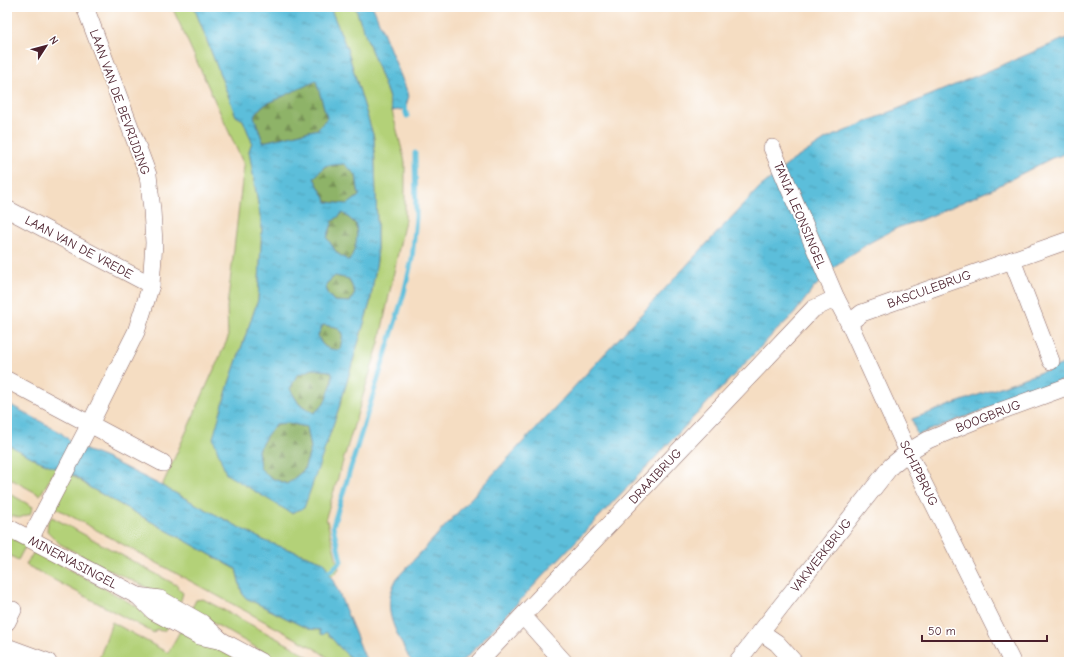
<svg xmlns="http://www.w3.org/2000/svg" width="1076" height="669" font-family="'Comic Neue',sans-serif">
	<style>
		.green { fill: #b3d178; stroke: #7e7852 }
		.forest { fill: url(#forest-firs); stroke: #6c694a }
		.water { fill: url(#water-ripples); stroke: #536e82; fill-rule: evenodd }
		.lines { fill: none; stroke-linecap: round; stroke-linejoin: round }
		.stream { stroke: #5cbeda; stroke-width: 5 }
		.minor-casing { stroke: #866260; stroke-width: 18 }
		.minor { stroke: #fff; stroke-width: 17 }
		.labels { text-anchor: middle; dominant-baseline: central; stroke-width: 4; stroke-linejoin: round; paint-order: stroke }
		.street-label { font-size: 13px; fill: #4a1f2b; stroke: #fff }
	</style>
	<defs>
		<pattern id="forest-firs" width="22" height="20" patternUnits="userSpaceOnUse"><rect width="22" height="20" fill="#8eb368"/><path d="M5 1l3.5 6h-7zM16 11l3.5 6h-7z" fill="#769156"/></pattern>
		<pattern id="water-ripples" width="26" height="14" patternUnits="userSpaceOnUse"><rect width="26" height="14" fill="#5cbeda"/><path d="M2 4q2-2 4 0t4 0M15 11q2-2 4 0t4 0" fill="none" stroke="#4e9ab1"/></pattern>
	</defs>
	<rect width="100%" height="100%" fill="#fff"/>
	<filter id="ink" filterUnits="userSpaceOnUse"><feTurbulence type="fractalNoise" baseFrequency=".025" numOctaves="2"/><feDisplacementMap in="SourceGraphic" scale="8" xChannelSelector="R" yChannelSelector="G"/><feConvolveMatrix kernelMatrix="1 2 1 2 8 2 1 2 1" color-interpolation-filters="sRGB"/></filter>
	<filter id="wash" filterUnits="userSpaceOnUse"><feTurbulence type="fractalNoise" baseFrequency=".012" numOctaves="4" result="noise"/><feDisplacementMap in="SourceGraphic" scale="16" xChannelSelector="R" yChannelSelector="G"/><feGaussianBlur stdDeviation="0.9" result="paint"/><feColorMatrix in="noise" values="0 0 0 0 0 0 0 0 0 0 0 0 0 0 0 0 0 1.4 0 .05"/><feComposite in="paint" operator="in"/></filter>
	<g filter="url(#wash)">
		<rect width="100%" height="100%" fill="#f5ddc2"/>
		<g class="green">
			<polygon points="172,7 194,7 236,116 243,120 252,142 249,151 262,227 258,300 229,383 291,513 304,507 340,405 370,303 377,260 377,223 374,138 347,49 330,7 355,7 388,95 405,162 405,220 379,343 326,517 339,569 331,577 324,562 265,541 162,486 228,338 227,307 244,165"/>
			<polygon points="7,444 37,460 57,468 40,495 7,477"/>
			<polygon points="71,474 89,487 236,569 242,593 246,598 300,625 309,629 320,630 323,635 325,631 343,651 355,662 334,662 317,650 56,508 56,506"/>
			<polygon points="7,492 33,507 30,514 19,518 12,515 10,518 7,517"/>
			<polygon points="52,517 178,586 177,588 183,593 180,603 103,567 60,544 47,531 48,521"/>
			<polygon points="8,536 26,545 18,560 7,554 7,539"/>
			<polygon points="35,550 120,597 168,625 165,630 161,631 156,629 154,633 26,565"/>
			<polygon points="203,599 291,646 317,662 281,662 191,610 196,600"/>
			<polygon points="112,622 168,653 180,631 245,662 98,662"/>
		</g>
		<g class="forest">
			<polygon points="316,80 327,118 318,129 263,142 254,116 262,106"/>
			<polygon points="344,164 356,175 359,196 349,204 327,202 314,178 325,166"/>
			<path d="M343,213L356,224C358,239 357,248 349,261L337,253L327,238L333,221Z"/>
			<polygon points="335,276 349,279 355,293 350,302 334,301 327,293 326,284"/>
			<path d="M323,325L336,327L343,333L340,350C327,349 323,348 318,336Z"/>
			<polygon points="313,369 328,371 332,373 332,383 324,404 314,413 299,404 290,389 297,375"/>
			<polygon points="288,423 307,427 311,448 304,470 287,484 269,477 260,468 258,450 267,435 276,424"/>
		</g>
		<g class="water">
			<path d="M194,7H330L347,49L374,138L377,223V260L370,303L340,405L308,497L304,508L291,513L226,474L213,438L229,383L258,300L262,227L249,151L252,142L243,120L236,116ZM316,81L327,118L318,129L263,142L254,116L262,106ZM344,164L356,175L359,196L348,204L327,202L314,178L325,166ZM343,213L356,224C358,238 356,249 349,261L337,253L327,238L333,221ZM335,276L349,279L355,293L350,302L334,301L327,293L326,284ZM323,325L336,327L343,333L340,350C327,349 322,348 318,335ZM313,369L328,371L332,373V383L324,404L314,413L299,404L290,389L297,375ZM288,423L307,427L311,448L304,470L287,484L269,477L260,468L258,450L267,435L276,424Z"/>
			<polygon points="355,7 373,7 409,96 405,109 392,111 388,95"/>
			<path d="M1069,37V153L1052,158L990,190L926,218L897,228L869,243L839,263L813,289L794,314L772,335L556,562L466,658L460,662H413L409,658C395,629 380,609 397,578L698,253L759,188L792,161L826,139Z"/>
			<polygon points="1069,362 1069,378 917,435 912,419"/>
			<polygon points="7,403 60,432 69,440 88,451 106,458 162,486 265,541 324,562 338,591 366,660 365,662 355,662 343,651 326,632 323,635 320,633 320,630 309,629 300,625 246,598 242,593 236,569 89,487 75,476 37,460 7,444"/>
		</g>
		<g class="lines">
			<g class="stream">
				<polyline points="403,103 407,116"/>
				<polyline points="323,574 332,570 341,561 333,526 404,293 412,259 416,217 415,153"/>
			</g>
		</g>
	</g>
	<g filter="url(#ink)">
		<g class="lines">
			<defs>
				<g id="minor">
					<polyline points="772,148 836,298 849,323 908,452 1012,662"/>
					<polyline points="7,209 151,285"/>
					<polyline points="1012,260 1051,361"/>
					<polyline points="849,323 862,313 1069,240"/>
					<polyline points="7,380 163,463"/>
					<polyline points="7,527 138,596 153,611 177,624 199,636 222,641"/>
					<polyline points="30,539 90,424 136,332 151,285 154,243 152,210 148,175 85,7"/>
					<polyline points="138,596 160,599 202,623 222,641 261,662"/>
					<polyline points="523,616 564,662"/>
					<polyline points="7,622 13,610"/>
					<polyline points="761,632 777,643 794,662"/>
					<polyline points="7,647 48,662"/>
					<polyline points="479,662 813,309 836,298"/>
					<polyline points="737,662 891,466 908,452 928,440 984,417 1069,386"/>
				</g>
			</defs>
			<use href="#minor" class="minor-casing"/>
			<use href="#minor" class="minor"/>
		</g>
	</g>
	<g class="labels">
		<g class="street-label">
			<text transform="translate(120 102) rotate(70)">LAAN VAN DE BEVRIJDING</text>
			<text transform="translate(800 215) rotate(67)">TANIA LEONSINGEL</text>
			<text transform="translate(79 247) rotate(28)">LAAN VAN DE VREDE</text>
			<text transform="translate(929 289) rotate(-20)">BASCULEBRUG</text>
			<text transform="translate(988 416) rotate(-21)">BOOGBRUG</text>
			<text transform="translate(919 473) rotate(64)">SCHIPBRUG</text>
			<text transform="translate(655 476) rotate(-47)">DRAAIBRUG</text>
			<text transform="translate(821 555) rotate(-52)">VAKWERKBRUG</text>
			<text transform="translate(73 562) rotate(28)">MINERVASINGEL</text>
		</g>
	</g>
	<rect width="1076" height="669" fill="none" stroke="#fff" stroke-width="24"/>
	<g transform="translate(46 46) rotate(54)" stroke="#ffffff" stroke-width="3" paint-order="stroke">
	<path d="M0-3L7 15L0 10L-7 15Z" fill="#4a1f2b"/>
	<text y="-6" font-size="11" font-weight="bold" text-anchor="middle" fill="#4a1f2b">N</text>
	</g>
	<path d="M922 635v6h125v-6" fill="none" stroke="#4a1f2b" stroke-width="2"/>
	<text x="928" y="635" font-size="12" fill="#4a1f2b" stroke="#ffffff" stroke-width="3" paint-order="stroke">50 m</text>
</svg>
